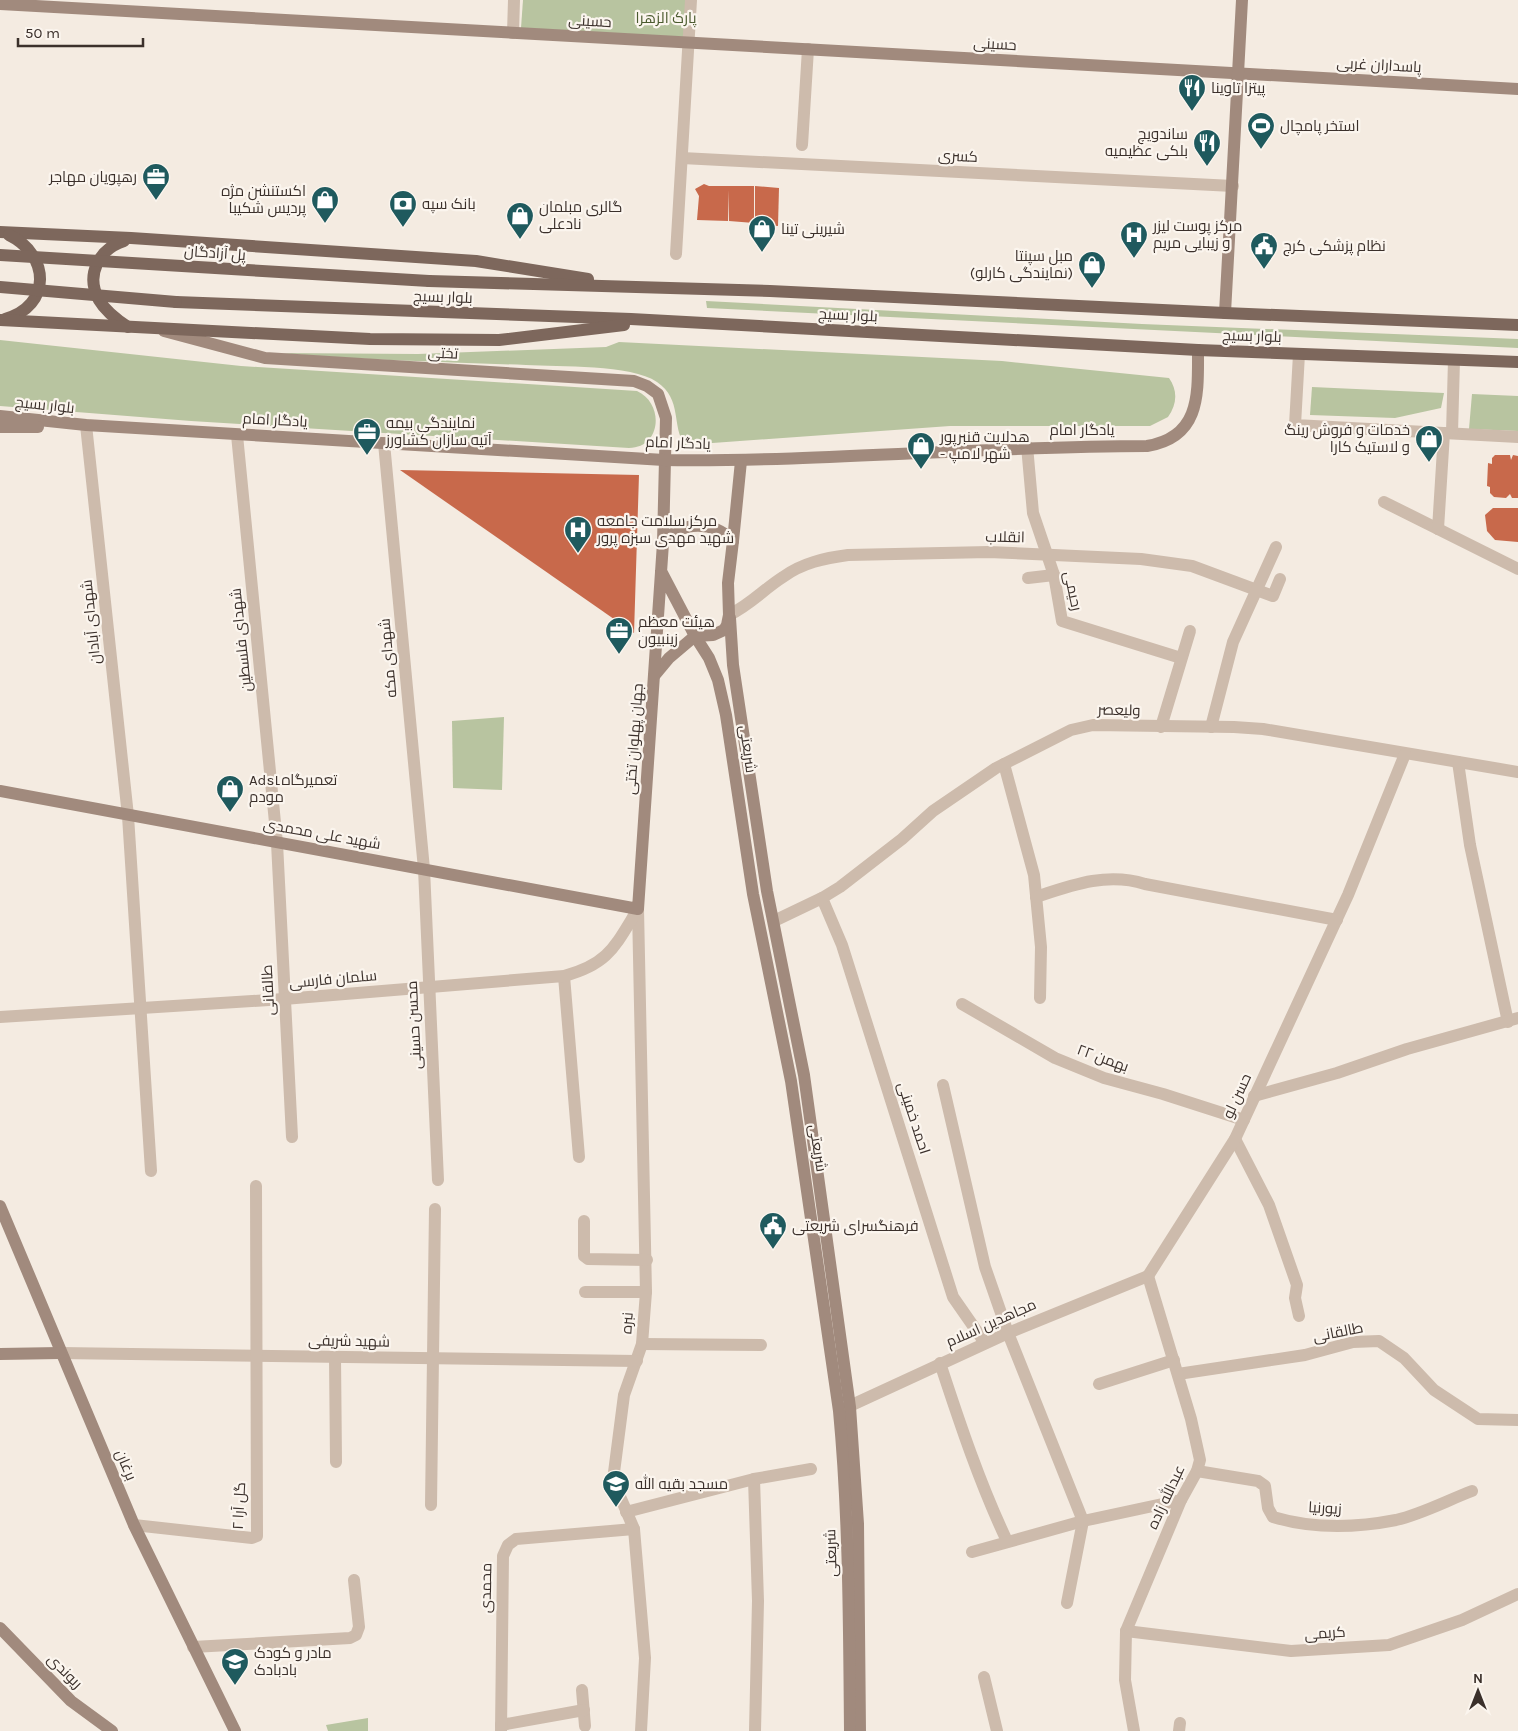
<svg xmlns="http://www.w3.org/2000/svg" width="1518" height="1731" font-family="Karla,Cairo,sans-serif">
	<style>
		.green { fill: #b8c4a0 }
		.building { fill: #c8694b }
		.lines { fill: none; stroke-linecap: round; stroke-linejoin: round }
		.street { stroke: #cdbbac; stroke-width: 12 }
		.secondary { stroke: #a18a7d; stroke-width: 12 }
		.primary { stroke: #7d675c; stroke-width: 12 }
		.primary-bridge { stroke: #7d675c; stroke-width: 12 }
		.labels { text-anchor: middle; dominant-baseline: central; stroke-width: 4.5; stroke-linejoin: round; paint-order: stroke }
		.park-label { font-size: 15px; fill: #4a5a2e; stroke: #fbf5ee }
		.street-label { font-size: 15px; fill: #3b302b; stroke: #fbf5ee }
		.poi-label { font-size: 15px; fill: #3b302b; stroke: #fbf5ee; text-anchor: start }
	</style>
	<rect width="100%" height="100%" fill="#f4ebe1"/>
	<g class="green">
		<polygon points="523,0 686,0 684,37 521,28"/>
		<polygon points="706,301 1142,324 1518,339 1518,348 707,308"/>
		<path d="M0,340L241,366L637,391C665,404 661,448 629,448L191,421L0,406Z"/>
		<path d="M619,342L1002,361L1169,378C1178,391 1177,404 1168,417L1150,426H950L685,445C671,426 683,400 657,382C631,364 559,367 526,365C444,362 361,360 279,353L418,354L606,347Z"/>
		<polygon points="1312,387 1444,393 1441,408 1395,418 1310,415"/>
		<polygon points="1472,394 1518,396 1518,431 1469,429"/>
		<polygon points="504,717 502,790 453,788 452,721"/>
		<polygon points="368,1718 368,1731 328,1731 326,1725"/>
	</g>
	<g class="building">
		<polygon points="704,184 709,186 754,186 754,223 729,221 729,190 728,221 697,220 699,196 695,189"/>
		<polygon points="755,186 779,188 778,226 755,224"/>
		<polygon points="1495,455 1510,455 1511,460 1513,455 1518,456 1518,498 1512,498 1510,494 1506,498 1494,497 1490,493 1490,487 1487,486 1488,463 1492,464 1492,458"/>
		<polygon points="400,470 639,475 634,633"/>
		<polygon points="1493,508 1518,508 1518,542 1495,540 1487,531 1485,515"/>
	</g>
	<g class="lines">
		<g class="street">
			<polyline points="513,33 514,0"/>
			<polyline points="802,145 808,49"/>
			<polyline points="682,158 1233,186"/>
			<polyline points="676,254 691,0"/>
			<polyline points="1299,354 1295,425 1518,437"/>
			<polyline points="86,425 128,816 151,1171"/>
			<polyline points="1452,433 1454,360"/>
			<polyline points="237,435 277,843 292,1137"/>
			<polyline points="384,443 424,869 438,1180"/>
			<polyline points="1027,446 1033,513 1054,575 1062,621 1181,658"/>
			<polyline points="1384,502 1518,569"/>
			<polyline points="1438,529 1444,433"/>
			<polyline points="1028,578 1054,575"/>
			<path d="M729,615C750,605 764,589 783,577C802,563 825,558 848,555L989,552L1141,559L1192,566L1273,596L1280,579"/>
			<polyline points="1161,727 1190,631"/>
			<polyline points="1211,727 1233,642 1276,547"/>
			<polyline points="1458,762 1470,845 1508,1022"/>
			<polyline points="1004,764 1034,875 1041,947 1040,998"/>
			<path d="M1036,897C1072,885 1107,872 1145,884L1337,920"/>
			<polyline points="822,898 842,945 953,1297 985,1343"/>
			<polyline points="638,909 646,1292 642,1344 624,1395 613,1480 634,1529 645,1658 641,1731"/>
			<polyline points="774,921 822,898 840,887 902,839 933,811 996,768 1071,730 1093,725 1234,727 1263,729 1518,772"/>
			<polyline points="564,976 579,1157"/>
			<polyline points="962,1004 1055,1058 1104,1078 1163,1094 1244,1120"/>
			<path d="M0,1017L284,999L564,976C609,964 615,946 638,909"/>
			<polyline points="943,1085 985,1267 1008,1333 1083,1521 1067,1603"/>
			<polyline points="1254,1096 1337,1073 1407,1049 1518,1018"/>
			<polyline points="1235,1139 1269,1205 1297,1285 1295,1298 1299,1316"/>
			<polyline points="584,1221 584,1256 588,1259 647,1260"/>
			<polyline points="1148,1276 1235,1139 1348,895 1405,754"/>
			<polyline points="585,1292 646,1292"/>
			<polyline points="642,1344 761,1345"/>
			<polyline points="60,1353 637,1361"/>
			<polyline points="335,1357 336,1462"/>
			<path d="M940,1363C960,1424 980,1484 1007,1541"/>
			<polyline points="1178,1374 1305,1355 1353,1342 1379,1341 1404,1358 1434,1390 1478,1419 1518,1420"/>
			<polyline points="1099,1384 1174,1360"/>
			<polyline points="841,1410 1008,1333 1148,1276"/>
			<path d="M1197,1471L1258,1481L1265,1486L1268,1508L1273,1517C1313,1529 1355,1528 1396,1520C1422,1514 1448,1500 1472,1491"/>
			<polyline points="754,1479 758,1601 755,1731"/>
			<polyline points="431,1505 435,1209"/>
			<polyline points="626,1512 754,1479 811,1469"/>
			<polyline points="134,1525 252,1538 257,1536 256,1186"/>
			<polyline points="972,1552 1083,1521 1181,1500"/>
			<polyline points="1126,1631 1291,1651 1389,1645 1462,1620 1518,1594"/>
			<polyline points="193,1647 350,1638 356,1635 359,1627 354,1580"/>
			<polyline points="984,1677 997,1731"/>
			<polyline points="582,1690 585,1726"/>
			<polyline points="501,1725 584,1710"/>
			<polyline points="501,1731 503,1556 508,1545 516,1539 634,1529"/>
			<polyline points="1134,1731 1125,1680 1126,1631 1181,1500 1197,1471 1200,1460 1191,1419 1148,1276"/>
			<polyline points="1179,1731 1180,1723"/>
		</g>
		<g class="secondary">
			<polyline points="0,4 1518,89"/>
			<polyline points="1225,313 1242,0"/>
			<polyline points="164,331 265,358 634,381 647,386 658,394 666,418 663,543"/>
			<path d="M0,416L86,425L664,460C825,462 985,446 1147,446C1201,437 1198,394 1198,350"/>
			<polyline points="0,427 38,427"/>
			<polyline points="733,541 741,461"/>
			<polyline points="730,618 733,665 767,891 804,1075 850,1407 858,1524 860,1731"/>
			<path d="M654,676L669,658L695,636L709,658L718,680L726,715L753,894L791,1081L839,1411C849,1517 849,1624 850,1731"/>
			<path d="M0,791L638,909L663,543C682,520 713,521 733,541L728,583L729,615L727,625L724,630L713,635L695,636L661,571"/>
			<polyline points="0,1206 134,1525 235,1731"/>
			<polyline points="0,1354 60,1353"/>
			<polyline points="0,1628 71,1701 112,1731"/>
		</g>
		<g class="primary">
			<polyline points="0,232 131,238 476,261 588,279"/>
			<path d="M124,241C99,249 85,275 99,300C106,312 117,320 128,327"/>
			<polyline points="429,281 770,291 1225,313 1518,325"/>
			<polyline points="176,302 631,319 1198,350 1518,362"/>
			<path d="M5,319C52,306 50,255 9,235"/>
			<polyline points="0,320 370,339 499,340 624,325"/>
		</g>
		<g class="primary-bridge">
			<polyline points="0,255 429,281"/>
			<polyline points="0,287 176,302"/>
		</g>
	</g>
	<defs>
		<symbol id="restaurant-pin" viewBox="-11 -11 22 30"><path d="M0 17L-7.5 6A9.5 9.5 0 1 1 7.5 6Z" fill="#1f5a5e" stroke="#fbf5ee"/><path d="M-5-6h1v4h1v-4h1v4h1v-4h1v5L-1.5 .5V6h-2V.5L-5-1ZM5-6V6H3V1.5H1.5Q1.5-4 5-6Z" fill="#fff"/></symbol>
		<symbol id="stadium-pin" viewBox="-11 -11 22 30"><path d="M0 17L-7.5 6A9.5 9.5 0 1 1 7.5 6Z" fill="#1f5a5e" stroke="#fbf5ee"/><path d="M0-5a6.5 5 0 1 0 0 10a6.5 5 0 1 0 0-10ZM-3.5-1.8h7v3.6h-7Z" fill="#fff"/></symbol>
		<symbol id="office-pin" viewBox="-11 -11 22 30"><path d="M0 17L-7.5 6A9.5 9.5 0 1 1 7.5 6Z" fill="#1f5a5e" stroke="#fbf5ee"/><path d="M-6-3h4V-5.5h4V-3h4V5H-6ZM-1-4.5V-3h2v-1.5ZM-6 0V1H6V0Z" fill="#fff"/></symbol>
		<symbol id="shop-pin" viewBox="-11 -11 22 30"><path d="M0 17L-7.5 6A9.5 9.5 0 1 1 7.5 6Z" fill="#1f5a5e" stroke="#fbf5ee"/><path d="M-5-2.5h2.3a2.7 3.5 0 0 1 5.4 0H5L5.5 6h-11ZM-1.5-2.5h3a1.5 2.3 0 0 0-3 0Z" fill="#fff"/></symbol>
		<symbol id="bank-pin" viewBox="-11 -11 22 30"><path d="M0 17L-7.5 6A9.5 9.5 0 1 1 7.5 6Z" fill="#1f5a5e" stroke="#fbf5ee"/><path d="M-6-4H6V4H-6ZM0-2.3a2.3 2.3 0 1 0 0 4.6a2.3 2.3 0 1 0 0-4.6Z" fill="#fff"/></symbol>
		<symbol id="hospital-pin" viewBox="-11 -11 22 30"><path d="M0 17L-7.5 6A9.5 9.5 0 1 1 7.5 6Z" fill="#1f5a5e" stroke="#fbf5ee"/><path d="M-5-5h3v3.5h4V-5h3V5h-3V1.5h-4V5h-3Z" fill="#fff"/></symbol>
		<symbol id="civic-pin" viewBox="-11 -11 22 30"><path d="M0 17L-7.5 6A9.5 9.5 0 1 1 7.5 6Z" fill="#1f5a5e" stroke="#fbf5ee"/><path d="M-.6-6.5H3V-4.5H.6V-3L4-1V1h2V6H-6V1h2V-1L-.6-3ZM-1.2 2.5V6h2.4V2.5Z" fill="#fff"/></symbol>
		<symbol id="school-pin" viewBox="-11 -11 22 30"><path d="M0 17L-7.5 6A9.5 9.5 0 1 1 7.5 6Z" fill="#1f5a5e" stroke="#fbf5ee"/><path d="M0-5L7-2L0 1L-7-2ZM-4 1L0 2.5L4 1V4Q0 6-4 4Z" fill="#fff"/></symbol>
	</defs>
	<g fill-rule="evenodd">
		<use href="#restaurant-pin" x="1176" y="72" width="32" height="43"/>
		<use href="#stadium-pin" x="1245" y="110" width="32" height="43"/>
		<use href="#restaurant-pin" x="1191" y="127" width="32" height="43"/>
		<use href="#office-pin" x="140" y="161" width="32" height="43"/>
		<use href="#shop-pin" x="309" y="184" width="32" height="43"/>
		<use href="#bank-pin" x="387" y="188" width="32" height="43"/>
		<use href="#shop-pin" x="504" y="200" width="32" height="43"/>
		<use href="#shop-pin" x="746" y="213" width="32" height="43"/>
		<use href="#hospital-pin" x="1118" y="219" width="32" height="43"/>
		<use href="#civic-pin" x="1248" y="230" width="32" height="43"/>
		<use href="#shop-pin" x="1076" y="249" width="32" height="43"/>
		<use href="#office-pin" x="351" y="416" width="32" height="43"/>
		<use href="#shop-pin" x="1413" y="423" width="32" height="43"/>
		<use href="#shop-pin" x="905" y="430" width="32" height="43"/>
		<use href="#hospital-pin" x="562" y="514" width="32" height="43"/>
		<use href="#office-pin" x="603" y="615" width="32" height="43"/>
		<use href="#shop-pin" x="214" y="773" width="32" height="43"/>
		<use href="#civic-pin" x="757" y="1210" width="32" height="43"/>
		<use href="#school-pin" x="600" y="1468" width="32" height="43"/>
		<use href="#school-pin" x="219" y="1646" width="32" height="43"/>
	</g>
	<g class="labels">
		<g class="park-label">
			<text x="666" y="18">پارک الزهرا</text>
		</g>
		<g class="street-label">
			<text transform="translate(590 21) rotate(3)">حسینی</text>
			<text transform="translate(995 44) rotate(3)">حسینی</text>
			<text transform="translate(1379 65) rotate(3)">پاسداران غربی</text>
			<text transform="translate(958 156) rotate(3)">کسری</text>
			<text transform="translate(215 253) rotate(4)">پل آزادگان</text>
			<text transform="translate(443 297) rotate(2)">بلوار بسیج</text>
			<text transform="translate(848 315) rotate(3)">بلوار بسیج</text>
			<text transform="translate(1252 336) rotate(2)">بلوار بسیج</text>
			<text transform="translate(443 353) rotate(3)">تختی</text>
			<text transform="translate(45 405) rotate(6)">بلوار بسیج</text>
			<text transform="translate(275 420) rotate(3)">یادگار امام</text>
			<text x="1082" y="430">یادگار امام</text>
			<text transform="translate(678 443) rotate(2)">یادگار امام</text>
			<text transform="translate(1005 537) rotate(1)">انقلاب</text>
			<text transform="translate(1073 591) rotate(78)">رحیمی</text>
			<text transform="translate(91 622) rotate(-96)">شهدای آبادان</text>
			<text transform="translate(241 640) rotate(-96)">شهدای فلسطین</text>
			<text transform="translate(388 658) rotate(-95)">شهدای مکه</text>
			<text transform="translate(1119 710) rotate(1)">ولیعصر</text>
			<text transform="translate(634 739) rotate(-86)">جهان پهلوان تختی</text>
			<text transform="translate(748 749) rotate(82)">شریعتی</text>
			<text transform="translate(322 834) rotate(10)">شهید علی محمدی</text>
			<text transform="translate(333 979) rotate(-5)">سلمان فارسی</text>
			<text transform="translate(268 990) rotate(-93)">طالقانی</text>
			<text transform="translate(414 1025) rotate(-93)">محسن حسینی</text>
			<text transform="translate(1103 1058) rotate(20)">۲۲ بهمن</text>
			<text transform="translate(1237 1096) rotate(-65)">حسن لو</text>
			<text transform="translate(914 1118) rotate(72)">احمد خمینی</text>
			<text transform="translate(818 1148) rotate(81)">شریعتی</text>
			<text transform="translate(627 1323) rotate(-86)">نبره</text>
			<text transform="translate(991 1323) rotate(-24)">مجاهدین اسلام</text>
			<text transform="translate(1338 1332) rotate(-11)">طالقانی</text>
			<text transform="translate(349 1341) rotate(1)">شهید شریفی</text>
			<text transform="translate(126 1465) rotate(67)">برغان</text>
			<text transform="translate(1166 1497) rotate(-65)">عبدالله زاده</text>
			<text transform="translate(239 1506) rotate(-87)">گل آرا ۲</text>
			<text transform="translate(1325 1508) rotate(3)">زیورنیا</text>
			<text transform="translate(831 1553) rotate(-92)">شریعتی</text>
			<text transform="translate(486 1588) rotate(-89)">محمدی</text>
			<text transform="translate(1325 1633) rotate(-4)">کریمی</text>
			<text transform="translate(65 1671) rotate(45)">ریوندی</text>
		</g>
		<g class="poi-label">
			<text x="1211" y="88">پیتزا تاوینا</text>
			<text x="1280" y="126">استخر پامچال</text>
			<text x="1188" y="134" text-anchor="end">ساندویچ<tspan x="1188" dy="17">بلکی عظیمیه</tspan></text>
			<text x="137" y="177" text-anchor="end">رهپویان مهاجر</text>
			<text x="306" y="191" text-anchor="end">اکستنشن مژه<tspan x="306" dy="17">پردیس شکیبا</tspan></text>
			<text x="422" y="204">بانک سپه</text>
			<text x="539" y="207">گالری مبلمان<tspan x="539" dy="17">نادعلی</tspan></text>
			<text x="1153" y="226">مرکز پوست لیزر<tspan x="1153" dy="17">و زیبایی مریم</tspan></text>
			<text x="781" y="229">شیرینی تینا</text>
			<text x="1283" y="246">نظام پزشکی کرج</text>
			<text x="1073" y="256" text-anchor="end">مبل سپنتا<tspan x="1073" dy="17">(نمایندگی کارلو)</tspan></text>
			<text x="386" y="423">نمایندگی بیمه<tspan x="386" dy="17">آتیه سازان کشاورز</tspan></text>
			<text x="1410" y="430" text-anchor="end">خدمات و فروش رینگ<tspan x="1410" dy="17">و لاستیک کارا</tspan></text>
			<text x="940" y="437">هدلایت قنبرپور<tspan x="940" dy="17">- شهر لامپ</tspan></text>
			<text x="597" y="521">مرکز سلامت جامعه<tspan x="597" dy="17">شهید مهدی سبزه پرور</tspan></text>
			<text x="638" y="622">هیئت معظم<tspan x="638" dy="17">زینبیون</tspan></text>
			<text x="249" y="780">AdsLتعمیرگاه<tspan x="249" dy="17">مودم</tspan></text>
			<text x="792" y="1226">فرهنگسرای شریعتی</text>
			<text x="635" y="1484">مسجد بقیه الله</text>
			<text x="254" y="1653">مادر و کودک<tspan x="254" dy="17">بادبادک</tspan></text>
		</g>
	</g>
	<g transform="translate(1478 1691)" stroke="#fbf5ee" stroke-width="4" paint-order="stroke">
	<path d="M0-4L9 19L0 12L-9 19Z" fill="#3b302b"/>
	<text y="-8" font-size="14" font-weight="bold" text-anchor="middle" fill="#3b302b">N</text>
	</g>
	<path d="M18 38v8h125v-8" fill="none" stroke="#3b302b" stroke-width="2.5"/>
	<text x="25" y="38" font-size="15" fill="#3b302b" stroke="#fbf5ee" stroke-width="4" paint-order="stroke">50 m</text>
</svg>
